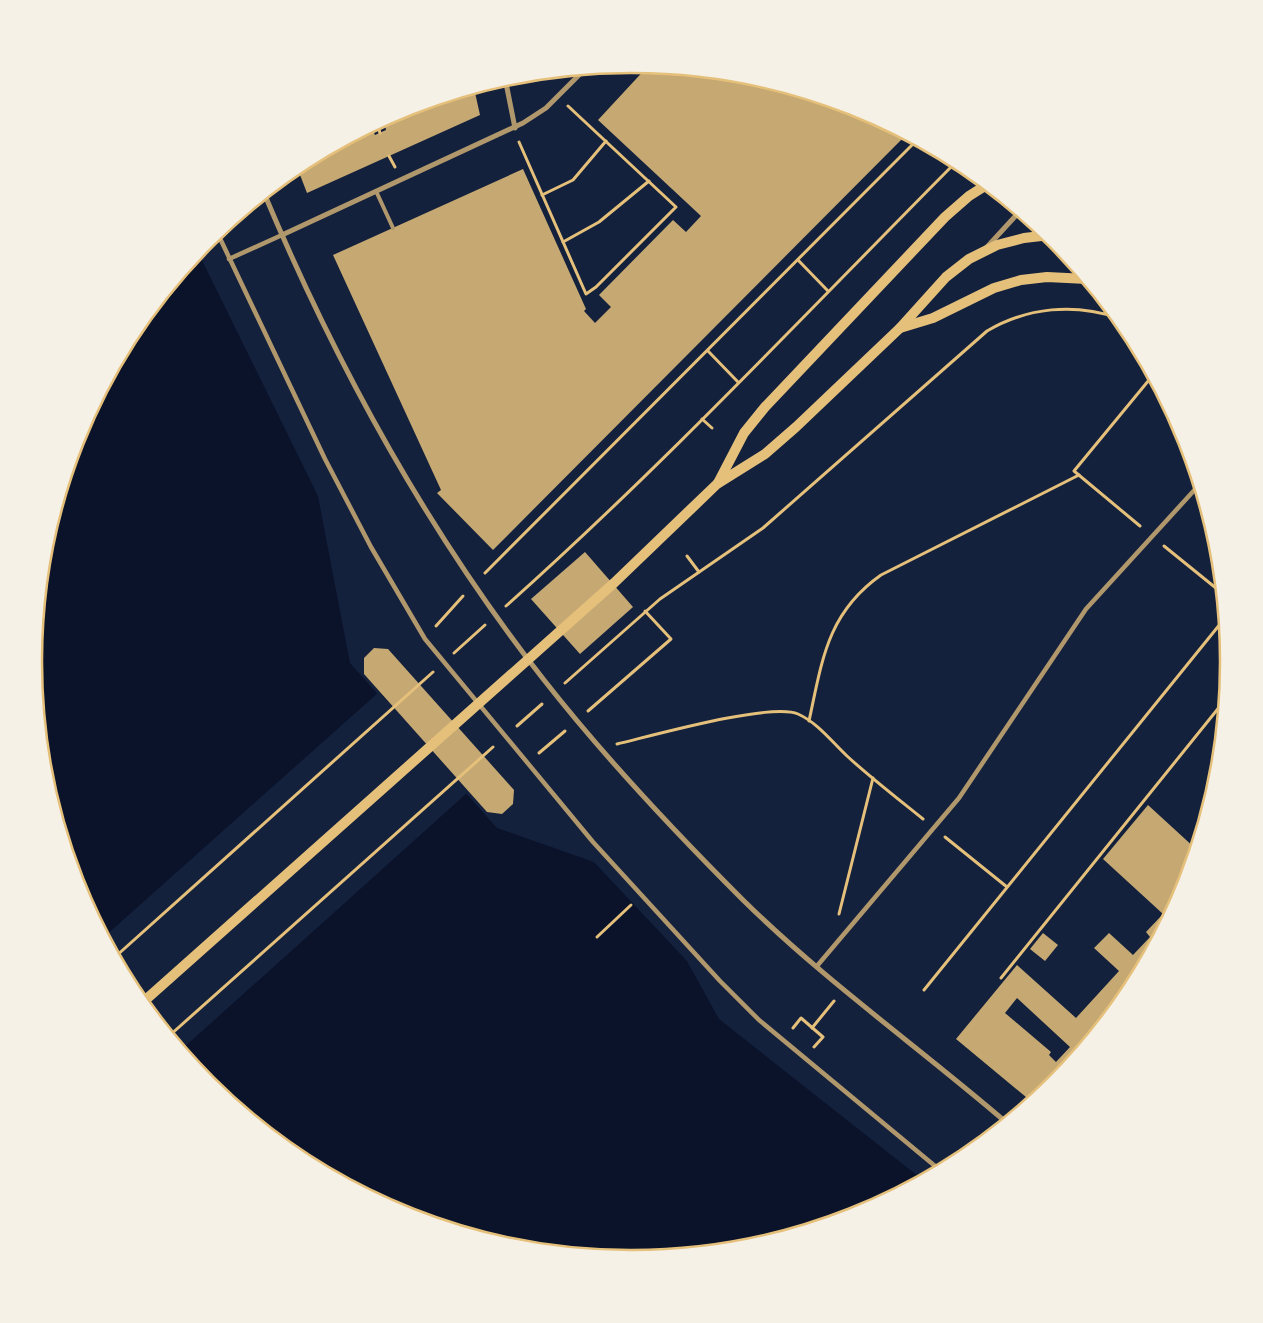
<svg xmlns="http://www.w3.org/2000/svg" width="1263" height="1323" font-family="'Crimson Pro',serif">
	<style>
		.water { fill: #0b132b }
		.pier { fill: #14213d }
		.building { fill: #c6a872; fill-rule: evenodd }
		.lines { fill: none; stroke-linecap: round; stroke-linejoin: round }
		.path { stroke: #e5c07b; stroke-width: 3 }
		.service { stroke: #b1986c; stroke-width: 4 }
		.pedestrian { stroke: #b1986c; stroke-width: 4.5 }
		.minor { stroke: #b1986c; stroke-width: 5 }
		.secondary { stroke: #e5c07b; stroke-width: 10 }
		.rim { fill: none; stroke: #e5c07b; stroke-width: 2.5 }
	</style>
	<rect width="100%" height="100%" fill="#14213d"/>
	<polygon class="water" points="198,252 318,496 350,663 497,828 594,862 687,961 719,1019 923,1180 860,1214 748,1248 631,1259 515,1248 402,1214 299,1158 209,1084 134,993 79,890 45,778 34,661 45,545 79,432 135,329"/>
	<polygon class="pier" points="379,692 468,792 181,1050 134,993 104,937"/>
	<g class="building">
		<polygon points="649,65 748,75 861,109 907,134 493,550 437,493 441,490 333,255 523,169 586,309 584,311 595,323 611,307 599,295 673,220 686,232 701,216 598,120"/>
		<polygon points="474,88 480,115 307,193 297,167 300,164 371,126 375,135 386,130 384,119 403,109"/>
		<polygon points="585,552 633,607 580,654 531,599"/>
		<polygon points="374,648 388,649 514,790 513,804 502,814 487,812 364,674 364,658"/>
		<path d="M1148,805L1196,849L1184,891L1128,994L1054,1084L1032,1102L956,1039L1017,965L1076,1018L1119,971L1094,948L1109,933L1133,955L1150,937L1146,932L1163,914L1103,859ZM1017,998L1070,1047L1056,1062L1049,1055L1051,1052L1005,1013Z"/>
		<polygon points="1043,933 1058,945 1045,961 1030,949"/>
	</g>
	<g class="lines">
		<g class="path">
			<polyline points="377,123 380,133"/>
			<polyline points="519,142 586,294 596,287 676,207 568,106"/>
			<polyline points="389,156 395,167"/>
			<polyline points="542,195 573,180 606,141"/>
			<polyline points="563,242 599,222 649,181"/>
			<polyline points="798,260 828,291"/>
			<polyline points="708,351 738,382"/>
			<polyline points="702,419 712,428"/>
			<polyline points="1140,526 1074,471 1149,380 1161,390"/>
			<polyline points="1164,546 1222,593"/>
			<polyline points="687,556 699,572"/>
			<polyline points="485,573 917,140"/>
			<path d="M506,606C664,465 808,311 957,161"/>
			<polyline points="436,626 463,596"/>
			<polyline points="454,653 485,625"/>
			<path d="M565,683L660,599L763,528L987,331C1028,307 1074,303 1119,318"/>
			<polyline points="588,711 671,639 645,611"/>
			<path d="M809,721C822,661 827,613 881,575L1079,475"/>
			<polyline points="517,726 542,704"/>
			<path d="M617,744C651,736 771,702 798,714C818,723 832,742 847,756C871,778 897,798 923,819"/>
			<polyline points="539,753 565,731"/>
			<polyline points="945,837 1007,887"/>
			<polyline points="839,914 873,778"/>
			<polyline points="597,937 631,905"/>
			<polyline points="115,957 433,672"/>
			<polyline points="1001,978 1225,700"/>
			<polyline points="924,990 1225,618"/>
			<polyline points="793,1028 801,1018 823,1037 814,1047"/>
			<polyline points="812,1028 834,1001"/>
			<polyline points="169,1036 493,747"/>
		</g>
		<polyline class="service" points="376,191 393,228"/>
		<g class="pedestrian">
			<polyline points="217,232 325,459 371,547 425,639 593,842 720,981 759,1020 941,1171"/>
			<polyline points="229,259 282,235"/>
			<polyline points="817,966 959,798 1086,609 1199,485"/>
		</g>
		<g class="minor">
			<polyline points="505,78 515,128"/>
			<path d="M264,193C337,367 428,532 544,680C605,758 674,831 743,900C825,981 920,1048 1007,1123"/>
			<polyline points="282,235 523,123 546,108 586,68"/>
			<polyline points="987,247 1020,211"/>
		</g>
		<g class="secondary">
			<polyline points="900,328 933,318 994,288 1021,280 1047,277 1087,279"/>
			<polyline points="718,483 744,433 765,407 945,217 969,196 988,184"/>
			<polyline points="142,1003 614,583 717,484 765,454 796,427 900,328 946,277 969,259 997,245 1024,238 1050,235"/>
		</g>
	</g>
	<path d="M0 0H1263V1323H0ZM630 73H632A588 588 0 0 1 1220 661V662A588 588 0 0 1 632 1250H630A588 588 0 0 1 42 662V661A588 588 0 0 1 630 73Z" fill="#f6f1e7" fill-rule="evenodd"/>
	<path class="rim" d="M630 73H632A588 588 0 0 1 1220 661V662A588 588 0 0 1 632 1250H630A588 588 0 0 1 42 662V661A588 588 0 0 1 630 73Z"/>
</svg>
